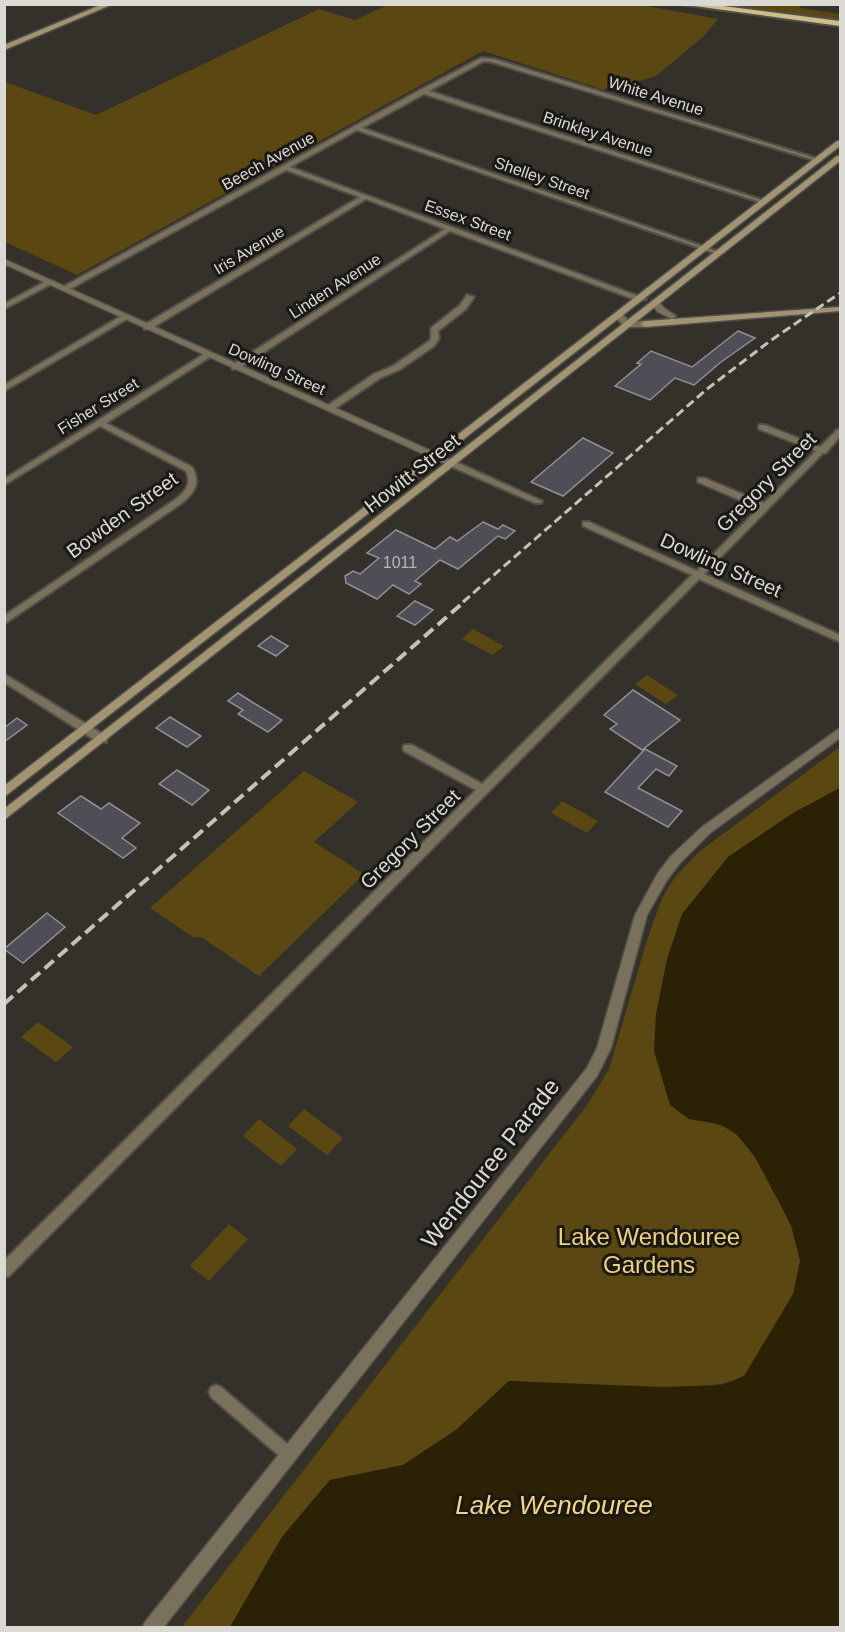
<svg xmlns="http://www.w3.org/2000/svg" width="845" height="1632" font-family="Helvetica,sans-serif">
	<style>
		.green { fill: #5a4711 }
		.water { fill: #2b2105 }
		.building { fill: #4f4e56; stroke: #908e97; stroke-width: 1.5 }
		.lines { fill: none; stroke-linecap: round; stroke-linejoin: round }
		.minor-casing { stroke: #524f49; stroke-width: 4 }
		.tertiary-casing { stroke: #524f49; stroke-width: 3 }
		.secondary-casing { stroke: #524f49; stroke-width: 3 }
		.trunk-casing { stroke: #524f49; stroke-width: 4 }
		.minor { fill: #79715c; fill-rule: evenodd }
		.tertiary { fill: #79715c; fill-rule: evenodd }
		.secondary { fill: #a29472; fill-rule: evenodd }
		.trunk { fill: #cfbc8a; fill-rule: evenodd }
		.rail-far1 { stroke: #c3c1bc; stroke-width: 3; stroke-dasharray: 9 4.5; stroke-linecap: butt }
		.rail { stroke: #c3c1bc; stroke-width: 4; stroke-dasharray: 12 6; stroke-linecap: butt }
		.labels { text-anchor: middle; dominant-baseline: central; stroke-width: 6; stroke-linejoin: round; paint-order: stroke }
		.far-street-label { font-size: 16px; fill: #dbd9d4; stroke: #1b1916 }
		.number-label { font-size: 16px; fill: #b8b6b4 }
		.street-label { font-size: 20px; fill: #dbd9d4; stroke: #1b1916 }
		.near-street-label { font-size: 24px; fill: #dbd9d4; stroke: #1b1916 }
		.near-park-label { font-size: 24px; fill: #efcf80; stroke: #1b1916 }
		.near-water-label { font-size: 26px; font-style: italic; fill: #f4d586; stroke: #1b1916 }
	</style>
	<rect width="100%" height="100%" fill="#34312a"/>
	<g class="green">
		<polygon points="635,4 718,19 704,36 656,76 616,88 610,86 604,90 483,51 77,275 5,242 5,82 96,115 319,9 355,20 388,5"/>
		<polygon points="716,5 802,5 800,8 840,14 840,17 834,20"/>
		<polygon points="473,629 504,646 493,655 462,639"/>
		<polygon points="647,675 678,695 666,704 635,684"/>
		<path d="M840,747V788L793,813L728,857L689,1119C706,1122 722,1123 736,1134C757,1153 802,1235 800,1263C799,1272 797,1285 793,1294C790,1302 749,1371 744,1376C719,1397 548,1383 509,1381L456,1430L403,1465L330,1480L282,1537L230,1627L181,1628L588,1104L609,1069L647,940L662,898L675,877L700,851Z"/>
		<polygon points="304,771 358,802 314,842 364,874 259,976 201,937 193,937 150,908"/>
		<polygon points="562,801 598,821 587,833 551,813"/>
		<polygon points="38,1022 73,1047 56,1062 21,1037"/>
		<polygon points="304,1109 343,1138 327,1155 288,1126"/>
		<polygon points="259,1119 297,1149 281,1166 243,1136"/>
		<polygon points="229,1224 248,1239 209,1281 190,1266"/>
	</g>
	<polygon class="water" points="840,788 840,1627 230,1627 282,1537 330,1480 403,1465 456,1430 509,1381 664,1387 722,1385 744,1376 793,1294 800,1261 791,1225 754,1155 736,1134 720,1124 689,1119 670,1105 654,1051 656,1014 667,959 682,914 728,857 793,813"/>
	<g class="building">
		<polygon points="738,331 755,338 721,362 694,385 675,378 650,400 615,386 641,364 637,363 651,351 692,367"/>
		<polygon points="583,438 613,453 563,496 531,482"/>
		<polygon points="483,522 498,529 503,525 515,531 505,539 498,536 458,569 440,560 415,581 421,584 409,594 393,585 377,599 346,583 345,576 353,571 360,574 379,558 367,553 396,530 435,549 450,537 457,541"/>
		<polygon points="415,601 433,610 415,625 397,616"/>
		<polygon points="271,636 288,646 276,656 258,646"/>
		<polygon points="633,690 680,720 642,750 610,729 617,724 604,715"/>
		<polygon points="238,693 252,702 282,720 268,732 238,714 243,710 228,701"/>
		<polygon points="170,717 201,736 187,747 156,728"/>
		<polygon points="17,718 27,725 4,742 4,728"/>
		<polygon points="645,749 677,766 669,776 656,769 638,788 682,811 668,827 605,792"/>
		<polygon points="177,770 209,790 192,805 159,784"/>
		<polygon points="81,796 101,809 109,803 140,823 122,838 136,848 123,858 58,813"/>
		<polygon points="47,913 65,927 23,963 4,949"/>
	</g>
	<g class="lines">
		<defs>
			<g id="minor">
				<polygon points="481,58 494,59 822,160 817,161 491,62 484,61 429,91 768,202 763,203 424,94 362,128 722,253 717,254 357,130 290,167 646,299 639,301 450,231 238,369 232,369 232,365 445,229 366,199 150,329 144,329 144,325 360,197 286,170 68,290 61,288 420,90"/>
				<polygon points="48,280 55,282 4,309 4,304"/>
				<polygon points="467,295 474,297 466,309 438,331 439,339 434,346 399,370 380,378 333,410 327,410 327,406 374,374 393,366 428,342 431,339 431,328 460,305"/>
				<polygon points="123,315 130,317 4,391 4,385"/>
				<path d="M206,353L213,355L106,423L192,467C201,483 195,492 182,503L4,624V616L176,499C186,491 192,483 186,471L100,426L4,485V479Z"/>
				<polygon points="759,425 765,425 820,447 837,430 840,430 840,436 826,453 823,453 704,574 840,635 840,642 699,579 9,1276 4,1277 4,1261 476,790 404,751 403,748 404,745 412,745 482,784 692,575 583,526 583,522 589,522 697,571 759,508 698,482 698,478 704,478 764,503 816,451 759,429"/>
				<polygon points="450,462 456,462 542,501 541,503 535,503 450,466"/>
				<polygon points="4,674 106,736 107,739 106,742 98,742 4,682"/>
				<polygon points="216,1385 221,1387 293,1449 295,1454 293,1459 288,1461 283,1459 211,1397 209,1392 211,1387"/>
			</g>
			<g id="tertiary">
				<polygon points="4,259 456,462 458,464 453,467 450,466 4,264"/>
				<polygon points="652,301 658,301 664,308 676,316 672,319 658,312 651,303"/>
				<polygon points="616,314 622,314 630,322 645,321 649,324 645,327 625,327 616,318"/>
				<polygon points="840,728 840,738 710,833 680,863 667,880 647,915 611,1048 597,1076 163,1628 142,1628 145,1622 587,1068 597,1048 635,915 658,873 671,856 702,827"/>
			</g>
			<g id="secondary">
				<polygon points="103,4 113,4 4,50 4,45"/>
				<polygon points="837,141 840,141 840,146 4,797 4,786"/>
				<polygon points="837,156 840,156 840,161 4,820 4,809"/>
				<polygon points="840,307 840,311 645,327 641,324 645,321"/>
			</g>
			<polygon id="trunk" points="680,4 708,4 840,21 840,26"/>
		</defs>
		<use href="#minor" class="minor-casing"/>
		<use href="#tertiary" class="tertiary-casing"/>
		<use href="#secondary" class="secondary-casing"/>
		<use href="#trunk" class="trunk-casing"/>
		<use href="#minor" class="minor"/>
		<use href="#tertiary" class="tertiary"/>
		<use href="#secondary" class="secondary"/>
		<use href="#trunk" class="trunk"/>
		<polyline class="rail-far1" points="463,602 707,389 770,341 840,293"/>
		<polyline class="rail" points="4,1004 465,601"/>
	</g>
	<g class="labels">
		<g class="far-street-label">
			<text transform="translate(656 96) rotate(17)">White Avenue</text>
			<text transform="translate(598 134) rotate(18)">Brinkley Avenue</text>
			<text transform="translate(268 161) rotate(-29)">Beech Avenue</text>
			<text transform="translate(542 178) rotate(19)">Shelley Street</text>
			<text transform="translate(468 220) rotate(20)">Essex Street</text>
			<text transform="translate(249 250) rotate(-31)">Iris Avenue</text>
			<text transform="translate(335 286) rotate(-33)">Linden Avenue</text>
			<text transform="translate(277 369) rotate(24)">Dowling Street</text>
			<text transform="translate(98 406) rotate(-32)">Fisher Street</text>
		</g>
		<g class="number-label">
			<text x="400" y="562">1011</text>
		</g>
		<g class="street-label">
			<text transform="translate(412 473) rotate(-38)">Howitt Street</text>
			<text transform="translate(766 482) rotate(-45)">Gregory Street</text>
			<text transform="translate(122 515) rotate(-36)">Bowden Street</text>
			<text transform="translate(721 565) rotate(24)">Dowling Street</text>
			<text transform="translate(410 839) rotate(-45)">Gregory Street</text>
		</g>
		<g class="near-street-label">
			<text transform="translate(490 1163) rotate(-52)">Wendouree Parade</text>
		</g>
		<g class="near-park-label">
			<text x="649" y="1236">Lake Wendouree<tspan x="649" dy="28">Gardens</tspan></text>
		</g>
		<g class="near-water-label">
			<text x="554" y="1505">Lake Wendouree</text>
		</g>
	</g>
	<rect width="845" height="1632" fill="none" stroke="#dbd9d4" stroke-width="12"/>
</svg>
